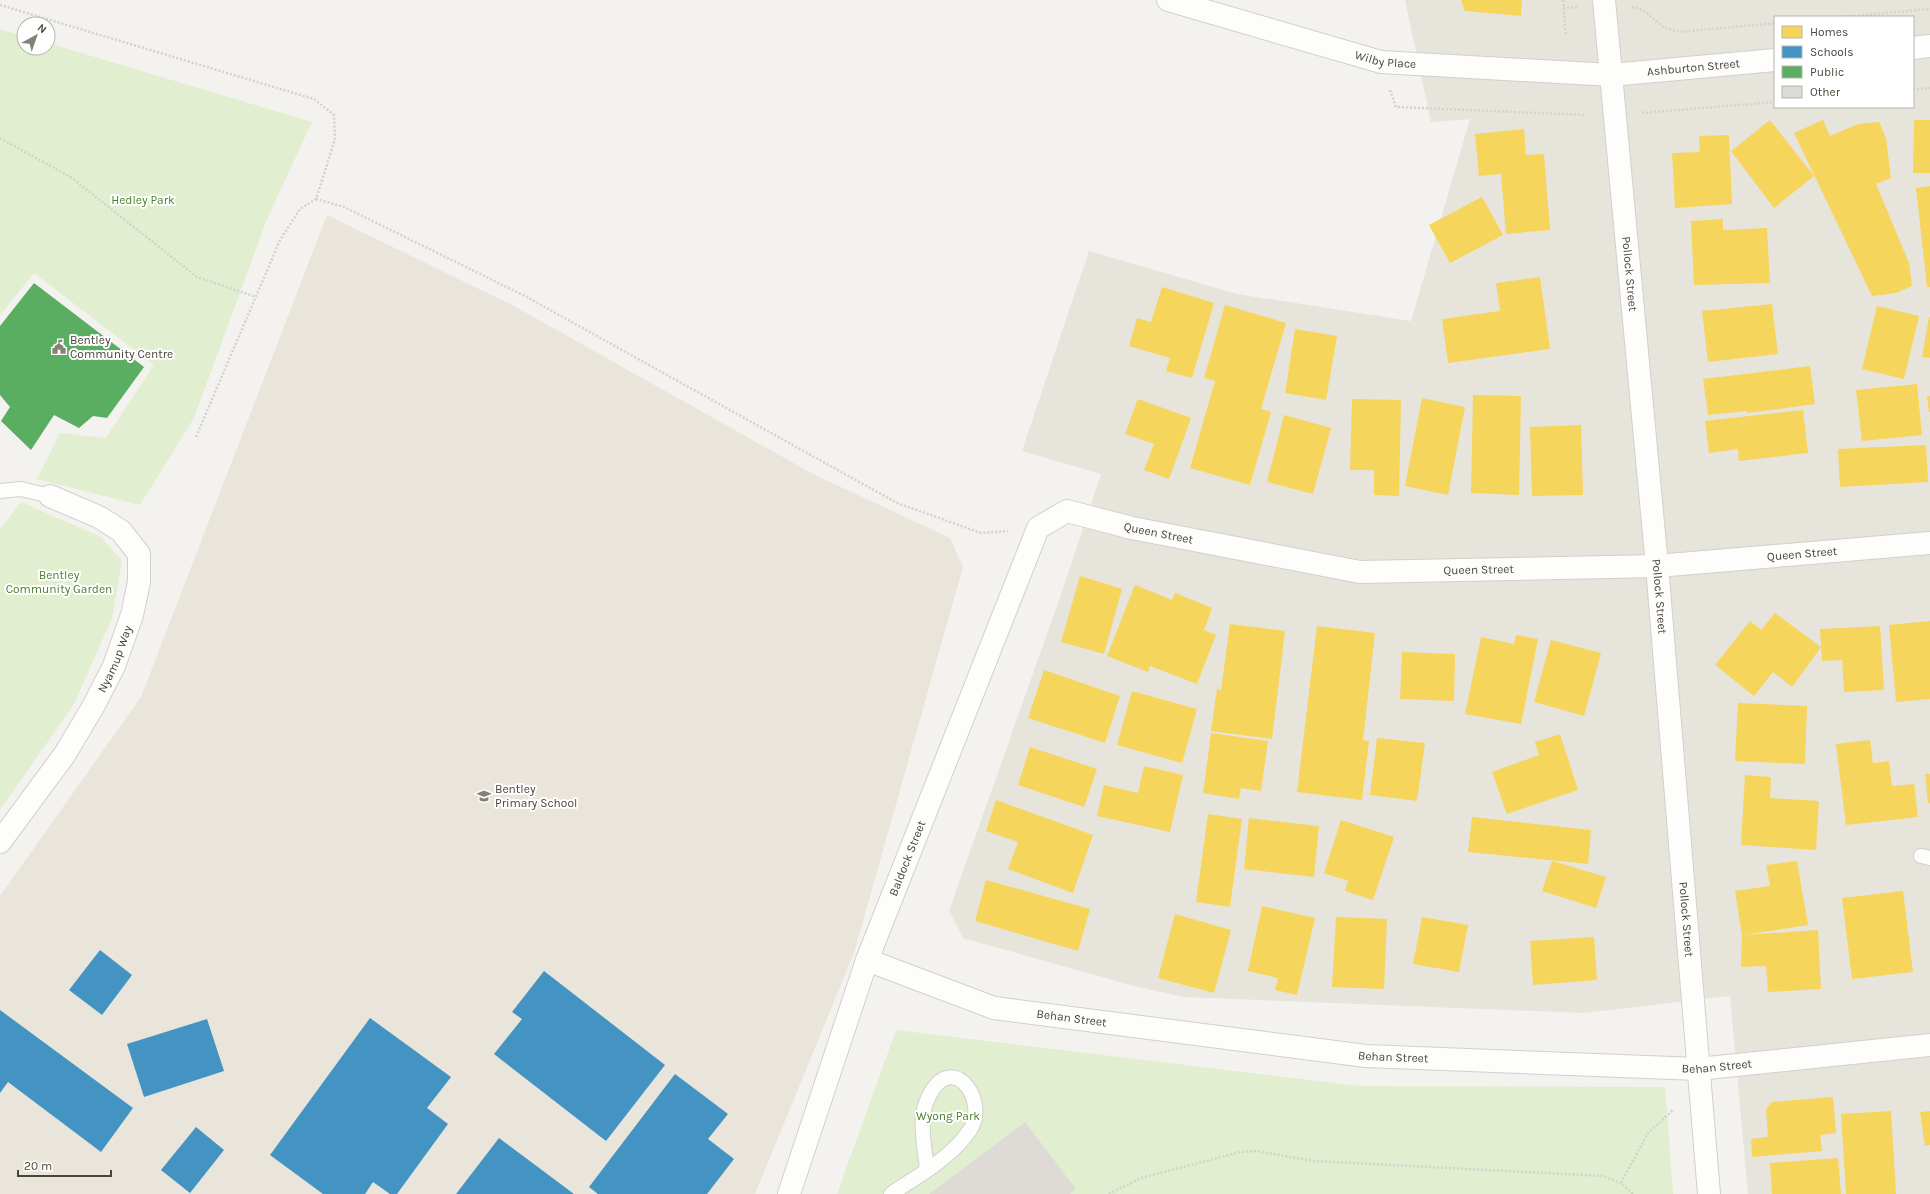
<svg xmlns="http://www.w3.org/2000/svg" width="1930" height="1194" font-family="Karla,sans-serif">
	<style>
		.residential { fill: #e7e4dc; fill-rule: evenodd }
		.education { fill: #eae5da }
		.green { fill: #e1eecf }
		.homes { fill: #f6d55c }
		.schools { fill: #4393c3 }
		.public { fill: #5aae61 }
		.building { fill: #dedbd6 }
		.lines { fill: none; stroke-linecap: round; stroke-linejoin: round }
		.lane-casing { stroke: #d2d0cb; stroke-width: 16 }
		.street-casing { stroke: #d2d0cb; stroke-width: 24 }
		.path { stroke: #d3d2cc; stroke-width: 2.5; stroke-dasharray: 2 2; stroke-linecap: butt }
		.lane { stroke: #fdfdfc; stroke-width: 14 }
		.street { stroke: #fdfdfc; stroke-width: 22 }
		.labels { text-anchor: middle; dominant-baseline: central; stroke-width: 4; stroke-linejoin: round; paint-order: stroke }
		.street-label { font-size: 12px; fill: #4b4439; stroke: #fff }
		.park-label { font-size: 12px; fill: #4a7f2a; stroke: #fff }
		.poi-label { font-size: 12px; fill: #4b4439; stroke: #fff; text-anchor: start }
	</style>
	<rect width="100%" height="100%" fill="#f4f2ee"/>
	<path class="residential" d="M1405,0H1930V1194H1748L1730,996L1584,1013L1184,997L1134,986L963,938L949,911L1066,580L1101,474L1022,451L1089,251L1237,294L1411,321L1470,119L1431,122ZM1775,17H1913V107H1775Z"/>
	<polygon class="education" points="327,215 514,306 813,474 950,538 963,567 854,953 755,1194 0,1194 0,896 141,697"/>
	<g class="green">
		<polygon points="0,29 24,36 24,48 48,48 48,43 312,122 267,219 194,418 140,505 37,479 60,433 106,438 154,365 34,273 0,315"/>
		<polygon points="21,502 101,537 122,561 112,618 74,704 0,810 0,530"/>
		<polygon points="896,1030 1360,1086 1665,1087 1673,1194 837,1194"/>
	</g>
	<g class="homes">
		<polygon points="1461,0 1522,0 1521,16 1465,11"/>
		<polygon points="1770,120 1814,176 1774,208 1731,151"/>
		<polygon points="1823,120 1830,136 1858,124 1879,122 1886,138 1891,178 1876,184 1909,263 1912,286 1896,293 1872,296 1794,133"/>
		<polygon points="1914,120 1930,120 1930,173 1913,173"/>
		<polygon points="1524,129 1526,155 1544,154 1550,230 1506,234 1501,174 1479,176 1475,134"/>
		<polygon points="1729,135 1732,204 1675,208 1672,153 1700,152 1699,136"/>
		<polygon points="1930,186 1930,287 1927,287 1916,188"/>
		<polygon points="1482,197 1503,235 1450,263 1429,225"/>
		<polygon points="1723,219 1723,230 1767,228 1770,283 1694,285 1691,221"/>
		<polygon points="1540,277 1550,349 1448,363 1442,319 1500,311 1496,283"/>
		<polygon points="1162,287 1214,303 1192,378 1166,371 1170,358 1129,346 1137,318 1151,322"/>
		<polygon points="1772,304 1778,354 1708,362 1702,311"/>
		<polygon points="1225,305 1286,323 1261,409 1271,412 1250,485 1190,468 1215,381 1204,378"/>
		<polygon points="1877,306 1919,316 1904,379 1862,369"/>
		<polygon points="1929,317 1930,317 1930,358 1922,357"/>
		<polygon points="1295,329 1337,336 1326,400 1285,393"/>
		<polygon points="1810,366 1815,404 1747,413 1747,411 1708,415 1703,379"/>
		<polygon points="1917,384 1922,435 1862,441 1856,390"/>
		<polygon points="1473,395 1521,396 1519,495 1471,493"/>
		<polygon points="1927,396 1930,396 1930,412 1929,412"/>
		<polygon points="1422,398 1465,407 1448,495 1405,486"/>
		<polygon points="1138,399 1191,418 1169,479 1144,470 1154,444 1125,434"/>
		<polygon points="1352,399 1401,400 1399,496 1374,495 1374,470 1350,470"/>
		<polygon points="1803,410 1808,453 1739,461 1738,449 1709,453 1705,421"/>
		<polygon points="1284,415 1331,428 1313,494 1267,482"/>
		<polygon points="1581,425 1583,495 1532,496 1530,427"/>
		<polygon points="1926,445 1928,482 1840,487 1838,449"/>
		<polygon points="1080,576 1122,589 1104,654 1061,642"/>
		<polygon points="1135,585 1172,600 1175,593 1212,608 1204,630 1216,635 1197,684 1150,666 1148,672 1107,656"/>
		<polygon points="1775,613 1821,647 1792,687 1773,672 1754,696 1715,665 1750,621 1761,630"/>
		<polygon points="1930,621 1930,699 1896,702 1889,625"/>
		<polygon points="1230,624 1285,631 1272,739 1211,731 1217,689 1221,690"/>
		<polygon points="1317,626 1375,633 1363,740 1369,741 1362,800 1297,792"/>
		<polygon points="1880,626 1884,690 1844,692 1842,660 1822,661 1820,629"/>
		<polygon points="1516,635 1538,639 1521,724 1465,714 1481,637 1514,644"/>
		<polygon points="1551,640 1601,653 1584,716 1534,702"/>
		<polygon points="1402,652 1455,654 1454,701 1400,699"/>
		<polygon points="1044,670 1120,696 1105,743 1028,718"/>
		<polygon points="1132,691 1197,709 1182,763 1117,745"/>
		<polygon points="1738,703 1807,706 1805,764 1735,761"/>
		<polygon points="1211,733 1268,741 1261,791 1241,788 1239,799 1203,793"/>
		<polygon points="1560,734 1578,790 1507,814 1492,772 1539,755 1535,742"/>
		<polygon points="1377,738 1425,743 1417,801 1370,795"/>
		<polygon points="1870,740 1873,763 1889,761 1892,786 1914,784 1918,817 1846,825 1836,744"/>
		<polygon points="1030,747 1097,769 1084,807 1018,785"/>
		<polygon points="1144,766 1183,775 1170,832 1097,816 1104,785 1138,793"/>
		<polygon points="1925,774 1930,774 1930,803 1928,803"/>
		<polygon points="1745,775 1771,777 1770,798 1819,801 1816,850 1741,845"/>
		<polygon points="996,800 1093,835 1073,893 1008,869 1018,842 986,831"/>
		<polygon points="1208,814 1242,819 1230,907 1196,902"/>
		<polygon points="1472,817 1591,830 1588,864 1468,852"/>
		<polygon points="1249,818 1319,826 1314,877 1244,869"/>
		<polygon points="1341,820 1394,837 1373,900 1345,891 1348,881 1324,873"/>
		<polygon points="1552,861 1606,877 1596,908 1542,891"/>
		<polygon points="1797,861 1808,925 1744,935 1818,930 1821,989 1768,992 1766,966 1741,967 1742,935 1735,891 1770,886 1766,865"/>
		<polygon points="986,880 1090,909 1078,951 975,921"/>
		<polygon points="1903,891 1913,972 1852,979 1842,898"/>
		<polygon points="1262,906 1315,918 1297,995 1275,990 1278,978 1248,971"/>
		<polygon points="1175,914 1231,930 1214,993 1158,978"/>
		<polygon points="1336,917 1387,919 1384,989 1332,987"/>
		<polygon points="1422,917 1468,925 1459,972 1413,964"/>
		<polygon points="1594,937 1597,980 1533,985 1530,941"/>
		<polygon points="1833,1097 1836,1133 1820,1135 1822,1151 1752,1157 1751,1139 1768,1137 1766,1109 1772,1102"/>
		<polygon points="1891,1111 1896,1194 1846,1194 1841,1114"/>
		<polygon points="1930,1111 1930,1145 1925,1146 1920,1112"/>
		<polygon points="1838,1158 1841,1194 1772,1194 1770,1163"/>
	</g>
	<g class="schools">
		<polygon points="100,950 132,975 102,1015 69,990"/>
		<polygon points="544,971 665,1065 606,1141 494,1054 522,1019 512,1012"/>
		<polygon points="0,1010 133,1108 101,1152 8,1082 0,1093"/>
		<polygon points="370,1018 451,1077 427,1108 448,1124 397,1194 390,1194 373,1182 365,1194 323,1194 270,1155"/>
		<polygon points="207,1019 224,1071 144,1097 127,1044"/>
		<polygon points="675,1074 728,1114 708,1139 734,1159 707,1194 598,1194 589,1187"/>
		<polygon points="196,1127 224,1150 190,1193 161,1170"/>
		<polygon points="499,1138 574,1194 456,1194"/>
	</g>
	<polygon class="public" points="34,283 144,367 107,418 93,416 79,428 54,415 31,450 1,421 10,407 0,395 0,326"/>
	<polygon class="building" points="1025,1122 1076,1189 1070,1194 929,1194"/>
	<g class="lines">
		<defs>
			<g id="lane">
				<polyline points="0,491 21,489 50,496"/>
				<polyline points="1921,856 1930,858"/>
				<path d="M891,1194C919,1175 951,1158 970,1130C988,1103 957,1055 933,1089C928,1097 924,1105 923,1115C921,1132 925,1152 927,1169"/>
			</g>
			<g id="street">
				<path id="s1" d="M1168,0L1381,62L1611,75L1775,60"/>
				<path id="s2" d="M1604,0L1657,566L1709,1194"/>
				<polyline points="1913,48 1930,46"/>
				<path id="s3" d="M0,842L65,754L94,705L114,666L132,615L139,582V554L121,531L99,517L50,496"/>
				<path id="s4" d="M867,960L994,1008L1366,1056L1698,1069L1930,1045"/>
				<path id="s5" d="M789,1194L867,960L1038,528L1067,511L1132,528L1360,572L1657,566L1930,543"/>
			</g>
		</defs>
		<use href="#lane" class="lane-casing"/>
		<use href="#street" class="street-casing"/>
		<g class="path">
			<polyline points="1563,0 1566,36"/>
			<polyline points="0,5 314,99 334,115 335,139 316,199 300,209 280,240 196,437"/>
			<polyline points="1632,7 1643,10 1663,27 1679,32 1775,23"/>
			<polyline points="1563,8 1577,7"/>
			<polyline points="1842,17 1930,9"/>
			<polyline points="1390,90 1396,107 1586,115"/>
			<polyline points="1913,90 1930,88"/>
			<polyline points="1642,113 1775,102"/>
			<polyline points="0,138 72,178 197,277 256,297"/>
			<polyline points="316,199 344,207 525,296 897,503 981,533 1008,531"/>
			<polyline points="1621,1183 1648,1133 1673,1110"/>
			<polyline points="1109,1194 1141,1178 1240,1152 1256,1151 1314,1161 1603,1176 1621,1183 1633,1194"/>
		</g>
		<use href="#lane" class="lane"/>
		<use href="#street" class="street"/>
	</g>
	<defs>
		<symbol id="civic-bare" viewBox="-9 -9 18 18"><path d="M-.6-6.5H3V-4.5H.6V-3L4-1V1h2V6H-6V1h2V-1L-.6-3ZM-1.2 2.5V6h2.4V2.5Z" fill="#868178" stroke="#fff" stroke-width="2.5" paint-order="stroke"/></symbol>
		<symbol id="school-bare" viewBox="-9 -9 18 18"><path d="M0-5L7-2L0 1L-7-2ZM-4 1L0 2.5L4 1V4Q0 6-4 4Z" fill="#868178" stroke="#fff" stroke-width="2.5" paint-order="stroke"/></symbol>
	</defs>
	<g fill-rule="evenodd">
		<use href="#civic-bare" x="49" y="337" width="20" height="20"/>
		<use href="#school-bare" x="474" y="786" width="20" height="20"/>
	</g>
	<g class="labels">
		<g class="street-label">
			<text stroke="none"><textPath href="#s1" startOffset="226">Wilby Place</textPath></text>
			<text stroke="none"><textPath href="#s1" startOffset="535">Ashburton Street</textPath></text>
			<text stroke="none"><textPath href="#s2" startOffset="275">Pollock Street</textPath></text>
			<text stroke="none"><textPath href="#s5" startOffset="839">Queen Street</textPath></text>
			<text stroke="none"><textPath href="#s5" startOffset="1487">Queen Street</textPath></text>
			<text stroke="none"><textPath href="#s5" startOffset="1163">Queen Street</textPath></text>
			<text stroke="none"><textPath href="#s2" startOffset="599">Pollock Street</textPath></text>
			<text stroke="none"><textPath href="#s3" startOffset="217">Nyamup Way</textPath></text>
			<text stroke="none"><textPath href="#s5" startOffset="356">Baldock Street</textPath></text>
			<text stroke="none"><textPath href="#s2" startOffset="923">Pollock Street</textPath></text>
			<text stroke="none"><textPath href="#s4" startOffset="214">Behan Street</textPath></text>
			<text stroke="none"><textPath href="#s4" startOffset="538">Behan Street</textPath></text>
			<text stroke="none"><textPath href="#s4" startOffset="862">Behan Street</textPath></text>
		</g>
		<g class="park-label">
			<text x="143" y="200">Hedley Park</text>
			<text x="59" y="575">Bentley<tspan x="59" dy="14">Community Garden</tspan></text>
			<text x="948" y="1116">Wyong Park</text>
		</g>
		<g class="poi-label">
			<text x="70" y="340">Bentley<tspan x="70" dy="14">Community Centre</tspan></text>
			<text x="495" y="789">Bentley<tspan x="495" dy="14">Primary School</tspan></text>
		</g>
	</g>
	<rect x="1774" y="16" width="140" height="92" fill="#ffffff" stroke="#b7b4b0"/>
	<rect x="1782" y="26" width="20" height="12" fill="#f6d55c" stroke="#b7b4b0"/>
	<text x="1810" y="36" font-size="12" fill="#4b4439">Homes</text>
	<rect x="1782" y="46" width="20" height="12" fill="#4393c3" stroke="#b7b4b0"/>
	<text x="1810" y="56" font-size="12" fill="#4b4439">Schools</text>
	<rect x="1782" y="66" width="20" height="12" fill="#5aae61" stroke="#b7b4b0"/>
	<text x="1810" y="76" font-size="12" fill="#4b4439">Public</text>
	<rect x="1782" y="86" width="20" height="12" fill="#dedbd6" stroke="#b7b4b0"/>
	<text x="1810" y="96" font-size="12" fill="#4b4439">Other</text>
	<g transform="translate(36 36) rotate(40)"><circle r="19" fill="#ffffff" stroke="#b7b4b0"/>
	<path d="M0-3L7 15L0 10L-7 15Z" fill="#868178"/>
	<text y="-6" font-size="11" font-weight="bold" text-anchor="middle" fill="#4b4439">N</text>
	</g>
	<path d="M18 1170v6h93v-6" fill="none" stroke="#4b4439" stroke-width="2"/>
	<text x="24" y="1170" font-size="12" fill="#4b4439" stroke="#ffffff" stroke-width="3" paint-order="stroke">20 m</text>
</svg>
